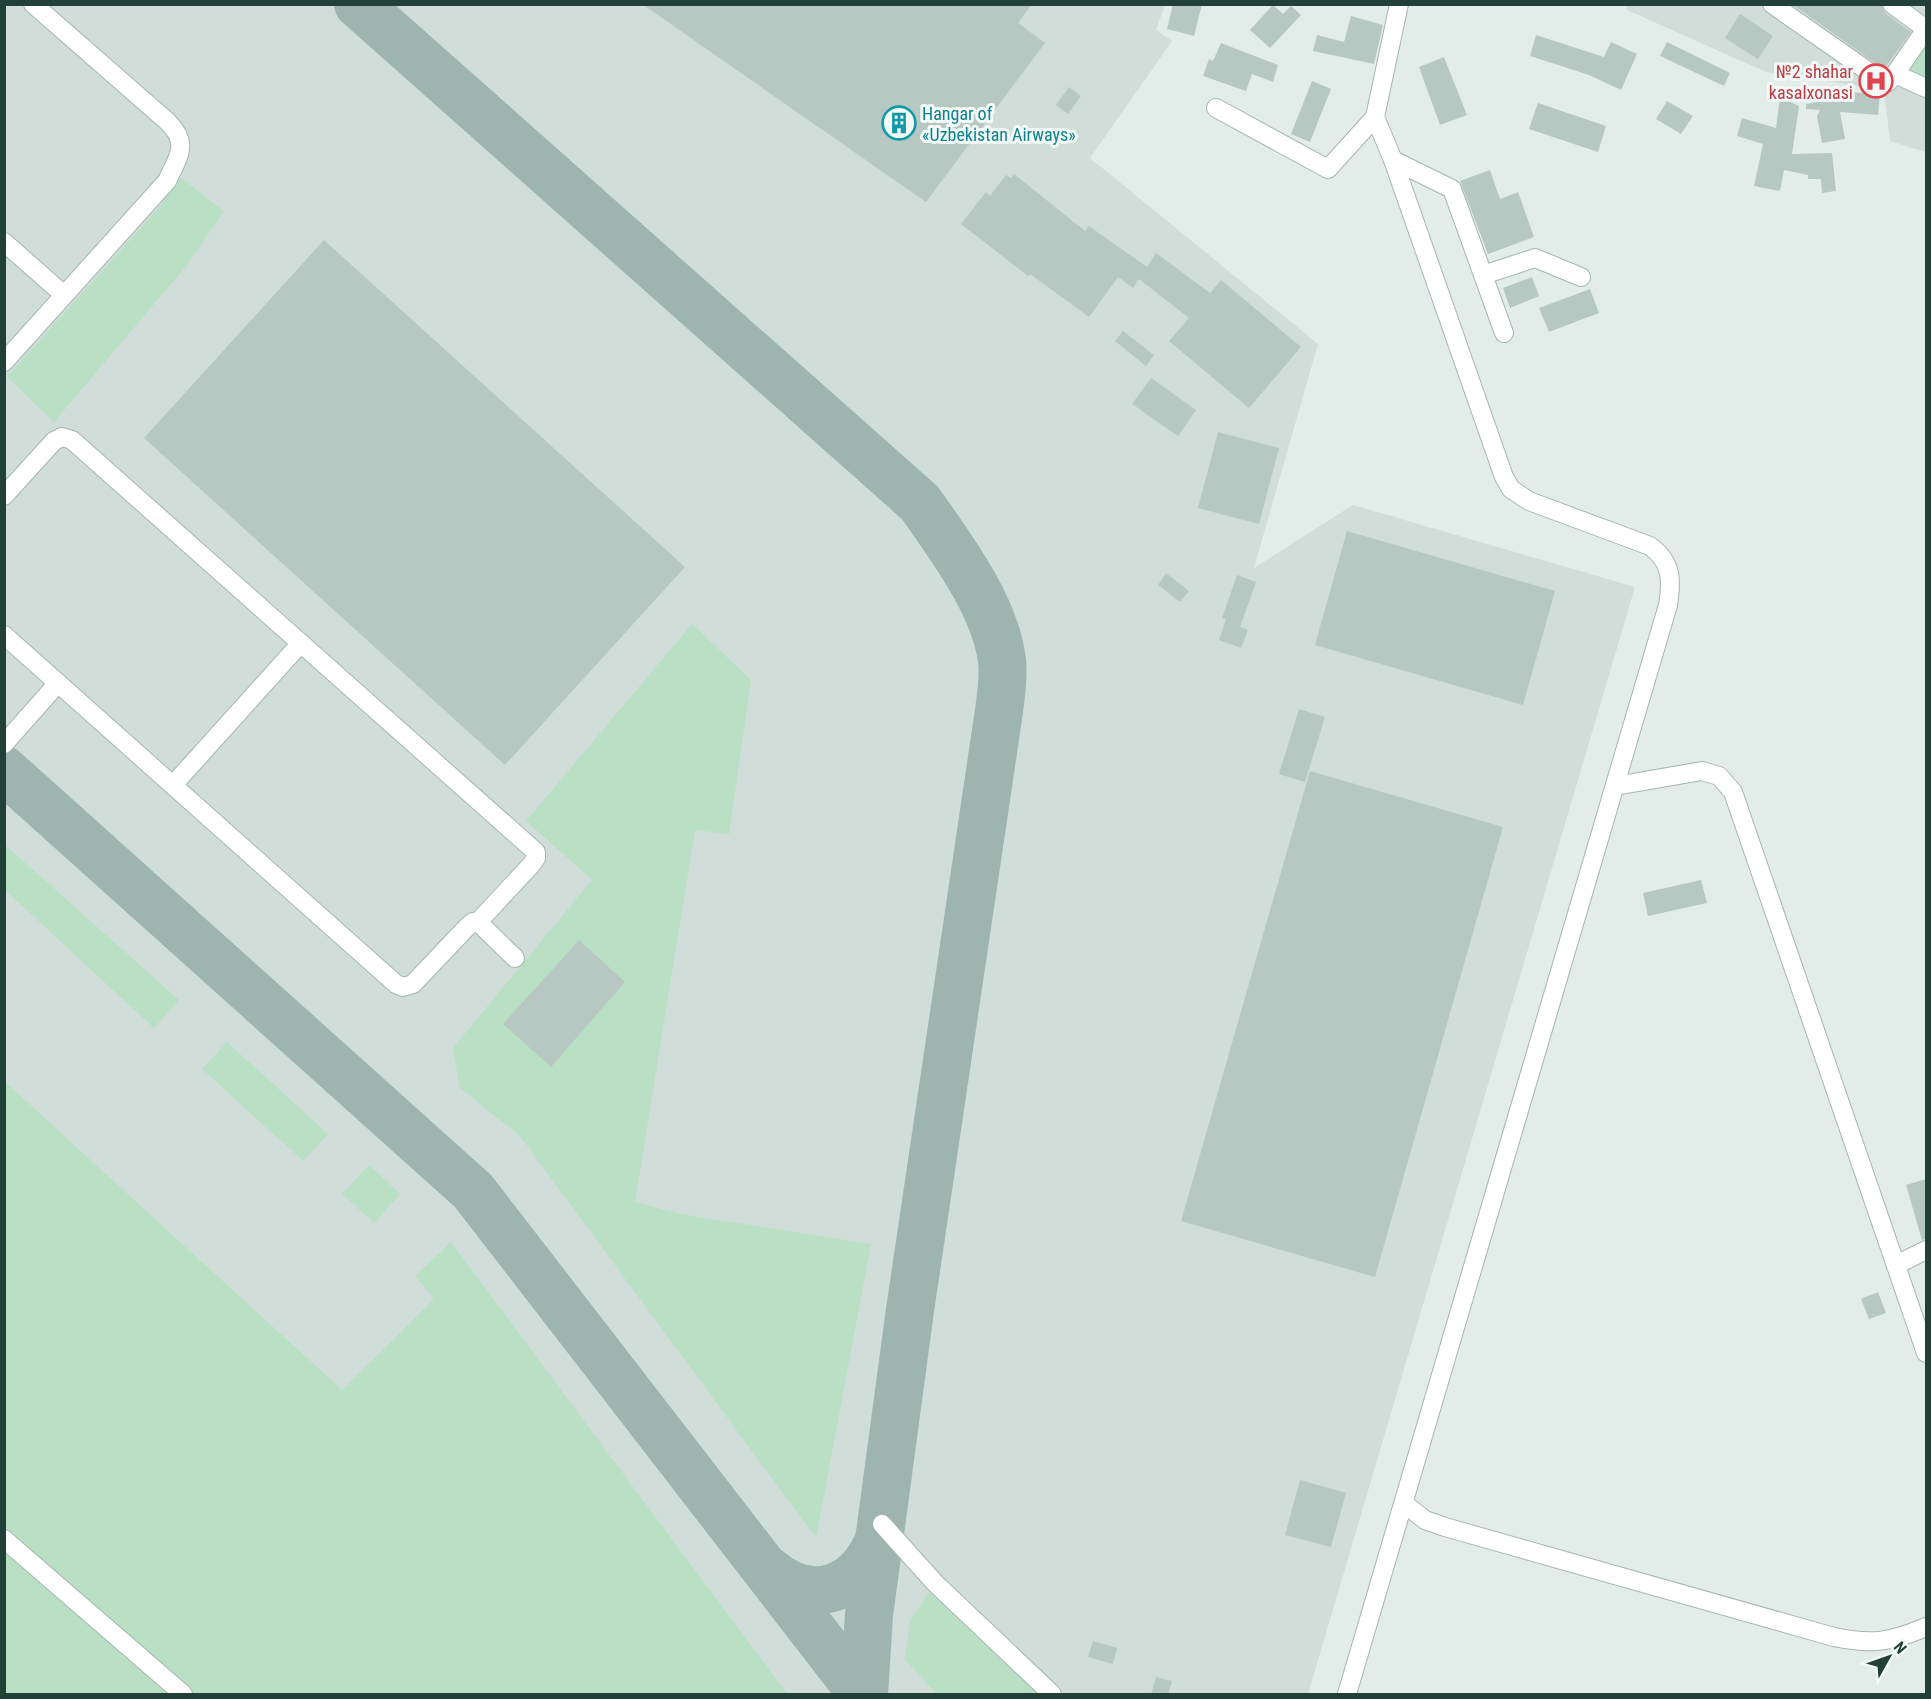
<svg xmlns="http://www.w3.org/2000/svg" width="1931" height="1699" font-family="'Roboto Condensed',sans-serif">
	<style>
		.built { fill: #d0ddd8 }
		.green { fill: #b9e0c5 }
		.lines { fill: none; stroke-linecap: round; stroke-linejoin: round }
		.taxiway { stroke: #9eb4ae; stroke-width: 48 }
		.building { fill: #b7c8c2 }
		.minor-casing { stroke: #a4b6b0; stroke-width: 20 }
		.minor { stroke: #fff; stroke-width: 18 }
		.labels { text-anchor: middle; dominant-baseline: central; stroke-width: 6; stroke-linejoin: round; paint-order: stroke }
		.health-label { font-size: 18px; fill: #be3a42; stroke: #f3f9f6; text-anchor: end }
		.culture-label { font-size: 18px; fill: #0d838f; stroke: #f3f9f6; text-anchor: start }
	</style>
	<rect width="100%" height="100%" fill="#e2ede9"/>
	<g class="built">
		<polygon points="5,5 1165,5 1156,30 1172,41 1090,158 1318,344 1254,568 1353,505 1635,587 1308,1694 5,1694"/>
		<polygon points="1627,5 1926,5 1926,152 1890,141 1884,90 1766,72 1627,10"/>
	</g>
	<g class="green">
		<polygon points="1926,41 1926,78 1909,69"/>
		<polygon points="181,178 224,211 187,265 54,422 7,377 159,208"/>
		<polygon points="692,624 751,680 729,834 695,830 635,1202 680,1214 871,1244 816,1538 520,1136 460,1088 453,1048 592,880 526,821"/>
		<polygon points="4,844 179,1000 154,1028 5,890"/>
		<polygon points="227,1042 328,1134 303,1161 202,1069"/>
		<polygon points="4,1081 342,1390 434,1299 415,1276 451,1242 787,1694 5,1694"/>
		<polygon points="369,1165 400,1194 374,1223 342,1194"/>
		<polygon points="929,1592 1041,1694 937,1694 905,1660 910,1621"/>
	</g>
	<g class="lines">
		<g class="taxiway">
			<path d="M358,4L920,503C951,547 996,607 1002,661C1004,678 1001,694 999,711L910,1310L869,1615L864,1694"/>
			<polyline points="4,770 473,1191 862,1694"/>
			<path d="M768,1570C812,1608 860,1590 880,1537"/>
		</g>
	</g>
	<g class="building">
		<polygon points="642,4 1032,4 1018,23 1045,43 926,202"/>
		<polygon points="1173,4 1202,4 1194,36 1167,29"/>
		<polygon points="1792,4 1881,4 1885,13 1911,32 1884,69"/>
		<polygon points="1273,5 1283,14 1291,6 1301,15 1270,48 1250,30"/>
		<polygon points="1740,14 1773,36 1758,59 1725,38"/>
		<polygon points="1351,16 1383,25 1374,64 1313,51 1317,35 1344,42"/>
		<polygon points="1536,35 1604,57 1611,42 1637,54 1621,90 1589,75 1530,56"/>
		<polygon points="1667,42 1730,73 1724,86 1660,56"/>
		<polygon points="1221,43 1278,65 1273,82 1252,74 1246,91 1203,76 1209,59 1213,61"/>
		<polygon points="1444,57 1467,115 1440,125 1419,67"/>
		<polygon points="1312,81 1331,89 1310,142 1291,134"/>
		<polygon points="1069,87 1081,96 1068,114 1056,105"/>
		<polygon points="1848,92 1880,94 1878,115 1840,112 1845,139 1822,143 1817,116 1820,110 1806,109 1806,104 1848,97"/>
		<polygon points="1780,97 1799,106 1792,154 1832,153 1836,191 1822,193 1821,179 1808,179 1808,175 1784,170 1780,191 1754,186 1763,144 1737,136 1742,118 1776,128"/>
		<polygon points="1667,101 1693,116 1681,134 1656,119"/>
		<polygon points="1538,103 1606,126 1598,152 1529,129"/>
		<polygon points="1490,170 1500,199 1518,192 1534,237 1488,254 1460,181"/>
		<polygon points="1014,174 1085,231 1089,226 1147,267 1156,253 1210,293 1221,280 1301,347 1249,408 1169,341 1189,318 1139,279 1133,288 1118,277 1089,317 1030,274 1028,276 961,224 986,192 990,196 1006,175 1011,178"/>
		<polygon points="324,240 685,567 505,765 144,438"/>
		<polygon points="1532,277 1539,296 1510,308 1503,288"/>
		<polygon points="1590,289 1599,313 1549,332 1539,308"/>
		<polygon points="1123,331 1154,355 1146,366 1115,341"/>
		<polygon points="1151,378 1196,410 1178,436 1132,404"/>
		<polygon points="1218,432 1279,448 1259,524 1198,508"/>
		<polygon points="1347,531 1555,591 1523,705 1315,645"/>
		<polygon points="1166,573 1189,591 1180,602 1158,585"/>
		<polygon points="1237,575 1256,582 1240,627 1248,630 1241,648 1219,640 1226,619 1222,618"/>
		<polygon points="1299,709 1325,717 1305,782 1279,774"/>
		<polygon points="1310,771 1503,827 1375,1277 1181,1221"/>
		<polygon points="1701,880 1707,903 1648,916 1643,893"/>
		<polygon points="579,940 625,982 551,1067 503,1024"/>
		<polygon points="1926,1179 1926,1239 1922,1240 1906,1185"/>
		<polygon points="1878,1292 1886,1313 1869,1319 1861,1299"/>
		<polygon points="1300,1480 1346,1493 1331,1547 1285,1535"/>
		<polygon points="1093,1641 1117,1648 1113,1664 1088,1657"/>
		<polygon points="1156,1677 1172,1681 1168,1695 1151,1695"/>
	</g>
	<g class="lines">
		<defs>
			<g id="minor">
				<polyline points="1772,4 1882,81 1888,82 1895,74"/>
				<polyline points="1892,4 1926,29"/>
				<polyline points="1926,29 1895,74 1926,88"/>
				<polyline points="1216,108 1328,169 1375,117"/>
				<polyline points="1375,117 1399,4"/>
				<polyline points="1393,160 1452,189 1504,333"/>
				<polyline points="4,242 64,295"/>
				<polyline points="1483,275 1535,258 1581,277"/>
				<path d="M4,362L167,181C178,157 190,144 168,122L33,4"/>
				<polyline points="4,496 54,441 62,437 72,440 536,852 536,858 531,865 478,922 515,958"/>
				<polyline points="4,635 396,984 403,987 413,984 467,927 473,922 478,922"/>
				<polyline points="4,744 58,683"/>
				<polyline points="173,785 301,643"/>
				<polyline points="1615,786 1702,771 1719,776 1733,792 1926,1353"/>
				<polyline points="1896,1265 1926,1250"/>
				<path d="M1405,1504L1425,1520L1445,1527L1834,1637C1872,1645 1891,1642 1926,1627"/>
				<polyline points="882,1524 935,1583 1052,1694"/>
				<polyline points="4,1539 183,1694"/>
				<path d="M1347,1694L1668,605C1672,580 1672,562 1650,546L1529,501L1511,489L1504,477L1393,160L1375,117"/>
			</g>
		</defs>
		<use href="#minor" class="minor-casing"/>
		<use href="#minor" class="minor"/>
	</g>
	<defs>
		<symbol id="hospital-ring" viewBox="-11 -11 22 22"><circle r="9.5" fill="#f3f9f6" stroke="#e0444e" stroke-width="1.5"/><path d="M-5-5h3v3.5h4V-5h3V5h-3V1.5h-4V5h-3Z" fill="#e0444e"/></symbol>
		<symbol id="building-ring" viewBox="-11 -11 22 22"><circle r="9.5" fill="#f3f9f6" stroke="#0f9aa8" stroke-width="1.5"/><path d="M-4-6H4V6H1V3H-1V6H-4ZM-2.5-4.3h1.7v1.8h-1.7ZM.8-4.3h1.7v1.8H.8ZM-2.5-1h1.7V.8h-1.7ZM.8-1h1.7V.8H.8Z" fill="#0f9aa8"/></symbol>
	</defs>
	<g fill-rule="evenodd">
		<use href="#hospital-ring" x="1857" y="62" width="38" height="38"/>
		<use href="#building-ring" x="880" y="104" width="38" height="38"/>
	</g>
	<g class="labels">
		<g class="health-label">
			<text x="1853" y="71">№2 shahar<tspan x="1853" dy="21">kasalxonasi</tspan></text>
		</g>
		<g class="culture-label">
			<text x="922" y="113">Hangar of<tspan x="922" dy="21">«Uzbekistan Airways»</tspan></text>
		</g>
	</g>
	<rect width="1931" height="1699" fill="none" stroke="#204038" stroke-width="12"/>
	<g transform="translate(1889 1657) rotate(50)" stroke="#f3f9f6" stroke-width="4.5" paint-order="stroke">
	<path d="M0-4.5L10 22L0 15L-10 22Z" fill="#204038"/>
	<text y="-9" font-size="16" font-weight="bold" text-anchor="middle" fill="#204038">N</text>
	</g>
</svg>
